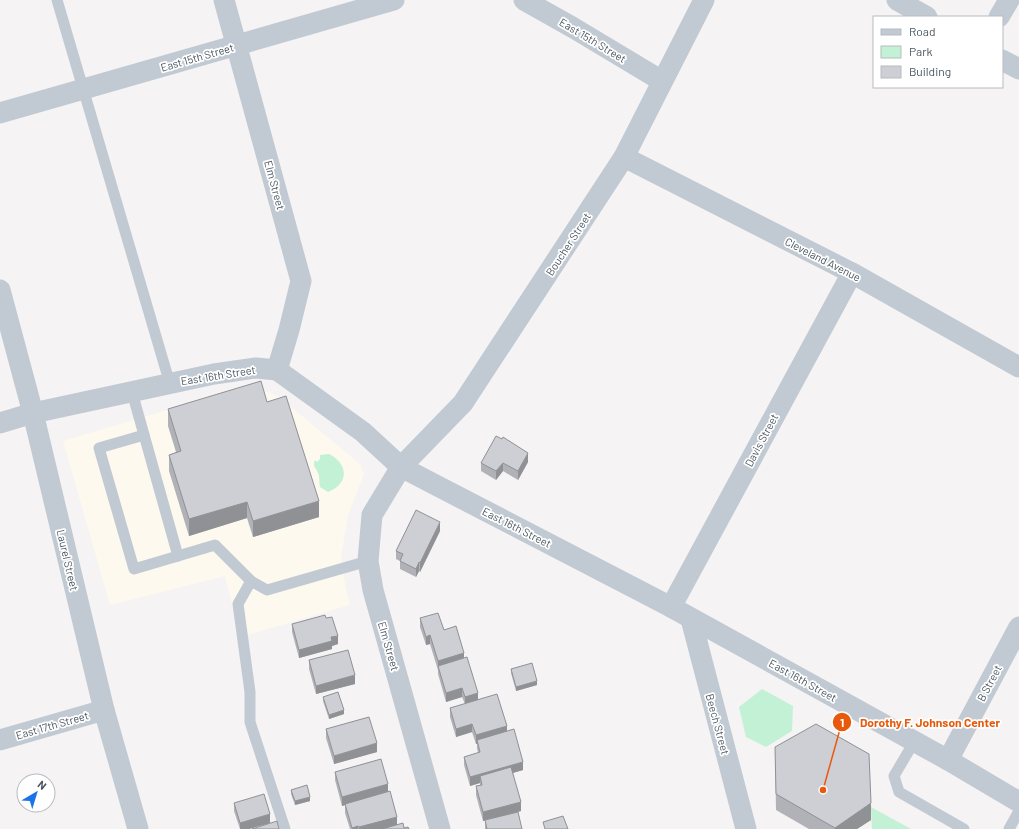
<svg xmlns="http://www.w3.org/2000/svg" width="1019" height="829" font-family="Barlow,sans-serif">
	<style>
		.commercial { fill: #fdf9ef }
		.green { fill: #c3f1d5 }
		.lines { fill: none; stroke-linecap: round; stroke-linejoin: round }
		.service { stroke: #c1cad2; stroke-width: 11 }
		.minor { stroke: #c1cad2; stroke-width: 21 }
		.wall { fill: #b0b2b7 }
		.shaded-wall { fill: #909195 }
		.building { fill: #cdcfd5; stroke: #909195 }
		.labels { text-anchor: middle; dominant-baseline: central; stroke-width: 3.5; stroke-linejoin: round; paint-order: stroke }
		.street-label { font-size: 11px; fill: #4a5661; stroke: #fff }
		.leader { fill: none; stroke: #e8590c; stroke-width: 1.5 }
		.callout-dot { fill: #e8590c; stroke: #fff; stroke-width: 1.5 }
		.mark-label { font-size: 12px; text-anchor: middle; font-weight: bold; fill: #fff }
		.callout-label { font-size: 12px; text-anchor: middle; font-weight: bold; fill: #e8590c; stroke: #fff; stroke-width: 3.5; stroke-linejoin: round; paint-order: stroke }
	</style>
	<rect width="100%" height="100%" fill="#f5f3f3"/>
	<polygon class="commercial" points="255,387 278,396 360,464 364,474 348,515 341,558 346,590 350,605 240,637 225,576 110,605 63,441 241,388"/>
	<g class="green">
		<path d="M329,454C349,464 349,484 328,492L320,487C319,483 320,477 318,473C316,467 312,467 315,460L317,462L320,459V455Z"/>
		<polygon points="762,689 793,706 792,731 766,747 746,737 739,707"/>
		<polygon points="871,807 911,829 872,829"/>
	</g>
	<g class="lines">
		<g class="service">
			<polyline points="57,0 170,384"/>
			<polyline points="132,392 178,556"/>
			<polyline points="144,435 99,448 134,569 215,545 251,581 267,590 368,561"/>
			<polyline points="251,581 238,604 250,692 250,722 285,829"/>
			<polyline points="914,742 894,776 899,792 964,829"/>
			<polyline points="1009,829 1019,811"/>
		</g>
		<g class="minor">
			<polyline points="224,0 301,281 289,330 277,370"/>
			<polyline points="524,0 572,27 662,81"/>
			<polyline points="897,0 927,17"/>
			<polyline points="999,17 1009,0"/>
			<polyline points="1002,60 1019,69"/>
			<polyline points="0,113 394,0"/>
			<polyline points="624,157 852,273 1019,367"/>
			<polyline points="0,290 33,413 104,710 138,829"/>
			<polyline points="0,423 33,413 214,374 256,368 277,370 363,432 401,467 671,607 948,760 1019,802"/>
			<polyline points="671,607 852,273"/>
			<polyline points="691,619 746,829"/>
			<polyline points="0,740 104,710"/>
			<polyline points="948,760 1019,627"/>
			<polyline points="440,829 373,590 368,561 372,515 401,467 463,403 624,157 704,0"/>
		</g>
	</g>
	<g class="wall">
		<polygon points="267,402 319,517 253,537 247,518 189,536 169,471 169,455 176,452 168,426 168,409"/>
		<polygon points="528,462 518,480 503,471 496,480 481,471 481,463"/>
		<polygon points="440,531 420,572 419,571 416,577 400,569 400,561 396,559 396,551"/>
		<polygon points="326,618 338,644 332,646 332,649 299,658 292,632 292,624"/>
		<polygon points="420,618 444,630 464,658 478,700 507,731 523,770 513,773 521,811 497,817 522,829 485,829 485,820 483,821 476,795 476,786 480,785 480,783 470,786 464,765 464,757 478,753 477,748 477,744 476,744 472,732 456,737 450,717 450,708 465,704 462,697 446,702 438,674 438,670 430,644 426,645 420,627"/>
		<polygon points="309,660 355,684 316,694 309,669"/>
		<polygon points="511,669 537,685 516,691 511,673"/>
		<polygon points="323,697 344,714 329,719 323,701"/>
		<polygon points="326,729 377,752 334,764 326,738"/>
		<polygon points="775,747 871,820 857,829 809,829 776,810"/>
		<polygon points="335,772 388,792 397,825 409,829 350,829 345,813 345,805 342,806 335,780"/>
		<polygon points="291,790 310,801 295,805 291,794"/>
		<polygon points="234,803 270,823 249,829 240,829 234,811"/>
	</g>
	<g class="shaded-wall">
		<polygon points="528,453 528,462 518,480 518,471"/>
		<polygon points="503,463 503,471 496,480 496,471"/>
		<polygon points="319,501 319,517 253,537 253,521"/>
		<polygon points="247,502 247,518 189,536 189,519"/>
		<polygon points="440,522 440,531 420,572 420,563"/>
		<polygon points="419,562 419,571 416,577 416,569"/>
		<polygon points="430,635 430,644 426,645 426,637"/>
		<polygon points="338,636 338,644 332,646 332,649 299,658 299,650 331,637"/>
		<polygon points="464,653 464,662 438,666 438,670 438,661"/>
		<polygon points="355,675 355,684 316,694 316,686"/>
		<polygon points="537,681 537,685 516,691 516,687"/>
		<polygon points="462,688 462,697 446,702 446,693"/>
		<polygon points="478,693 478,701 465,705 465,697"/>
		<polygon points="344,710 344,714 329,719 329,715"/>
		<polygon points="472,724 472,732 456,737 456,729"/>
		<polygon points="507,726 507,735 477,740 477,744 476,744 476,735"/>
		<polygon points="377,743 377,752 334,764 334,756"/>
		<polygon points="523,762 523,770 481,782 480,776 480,783 470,786 470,777"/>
		<polygon points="388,784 388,792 342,806 342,797"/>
		<polygon points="310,797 310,801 295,805 295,801"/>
		<polygon points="521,802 521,811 483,821 483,812"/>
		<polygon points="871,803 871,820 857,829 835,829 835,828"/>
		<polygon points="270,814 270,823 249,829 240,829 240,823"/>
		<polygon points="397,817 397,825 383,829 359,829 359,827"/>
		<polygon points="358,826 358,829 352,829 352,828"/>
	</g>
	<g class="building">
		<polygon points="261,381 267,402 286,396 319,501 253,521 247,502 189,519 169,455 181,451 168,409"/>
		<polygon points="496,436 502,439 503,437 528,453 518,471 503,463 496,471 481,463"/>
		<polygon points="416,510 440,522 420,563 419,562 416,569 400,561 403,554 396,551"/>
		<polygon points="438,613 444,630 456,626 464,653 438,661 430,635 426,637 420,618"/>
		<polygon points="325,615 326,618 332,617 338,636 331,637 332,641 299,650 292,624"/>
		<polygon points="348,650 355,675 316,686 309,660"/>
		<polygon points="467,657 478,693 465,697 462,688 446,693 438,666"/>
		<polygon points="532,663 537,681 516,687 511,669"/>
		<polygon points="338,692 344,710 329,715 323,697"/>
		<polygon points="497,694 507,726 476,735 472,724 456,729 450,708"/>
		<polygon points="369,717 377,743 334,756 326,729"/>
		<polygon points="816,724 869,754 871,803 835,828 776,794 775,747"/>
		<polygon points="514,729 523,762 470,777 464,757 480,752 477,740"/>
		<polygon points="381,759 388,784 342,797 335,772"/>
		<polygon points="511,767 521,802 483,812 476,786 482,785 480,776"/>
		<polygon points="307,785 310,797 295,801 291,790"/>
		<polygon points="390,791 397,817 359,827 358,826 352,828 345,804"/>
		<polygon points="264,794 270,814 240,823 234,803"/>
		<polygon points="518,812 522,829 487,829 485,820"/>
		<polygon points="563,816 568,829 545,829 543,822"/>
		<polygon points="277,821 279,829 252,829"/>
		<polygon points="403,823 404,828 408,827 409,829 382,829"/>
	</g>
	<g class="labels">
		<g class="street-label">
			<text transform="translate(593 40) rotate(31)">East 15th Street</text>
			<text transform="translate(197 57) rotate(-16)">East 15th Street</text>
			<text transform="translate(275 185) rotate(75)">Elm Street</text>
			<text transform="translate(568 244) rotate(-57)">Boucher Street</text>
			<text transform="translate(823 259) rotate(27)">Cleveland Avenue</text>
			<text transform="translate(218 375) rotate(-9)">East 16th Street</text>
			<text transform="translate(761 440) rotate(-62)">Davis Street</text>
			<text transform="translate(517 527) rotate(27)">East 16th Street</text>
			<text transform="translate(68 560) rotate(77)">Laurel Street</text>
			<text transform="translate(389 646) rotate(74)">Elm Street</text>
			<text transform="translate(803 680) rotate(29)">East 16th Street</text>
			<text transform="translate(989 683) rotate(-62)">B Street</text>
			<text transform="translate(718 724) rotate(75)">Beech Street</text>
			<text transform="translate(52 725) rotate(-16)">East 17th Street</text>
		</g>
	</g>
	<path class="leader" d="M823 790L842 722"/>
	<g class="callout-dot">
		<circle cx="823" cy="790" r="4"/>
		<circle cx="842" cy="722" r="10"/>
	</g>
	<g class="mark-label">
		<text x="842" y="727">1</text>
	</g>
	<g class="callout-label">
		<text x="930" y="727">Dorothy F. Johnson Center</text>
	</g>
	<rect x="873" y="16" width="130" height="72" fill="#ffffff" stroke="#b7bbc0"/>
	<rect x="881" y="29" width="20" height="6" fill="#c1cad2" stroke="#b7bbc0"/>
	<text x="909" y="36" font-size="12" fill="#4a5661">Road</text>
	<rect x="881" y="46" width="20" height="12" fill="#c3f1d5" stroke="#b7bbc0"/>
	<text x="909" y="56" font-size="12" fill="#4a5661">Park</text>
	<rect x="881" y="66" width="20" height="12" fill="#cdcfd5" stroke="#b7bbc0"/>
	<text x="909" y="76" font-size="12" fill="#4a5661">Building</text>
	<g transform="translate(36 793) rotate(38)"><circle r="19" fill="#ffffff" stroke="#b7bbc0"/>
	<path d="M0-3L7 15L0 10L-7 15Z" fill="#1a73e8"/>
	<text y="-6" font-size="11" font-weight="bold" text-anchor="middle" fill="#4a5661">N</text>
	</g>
</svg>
